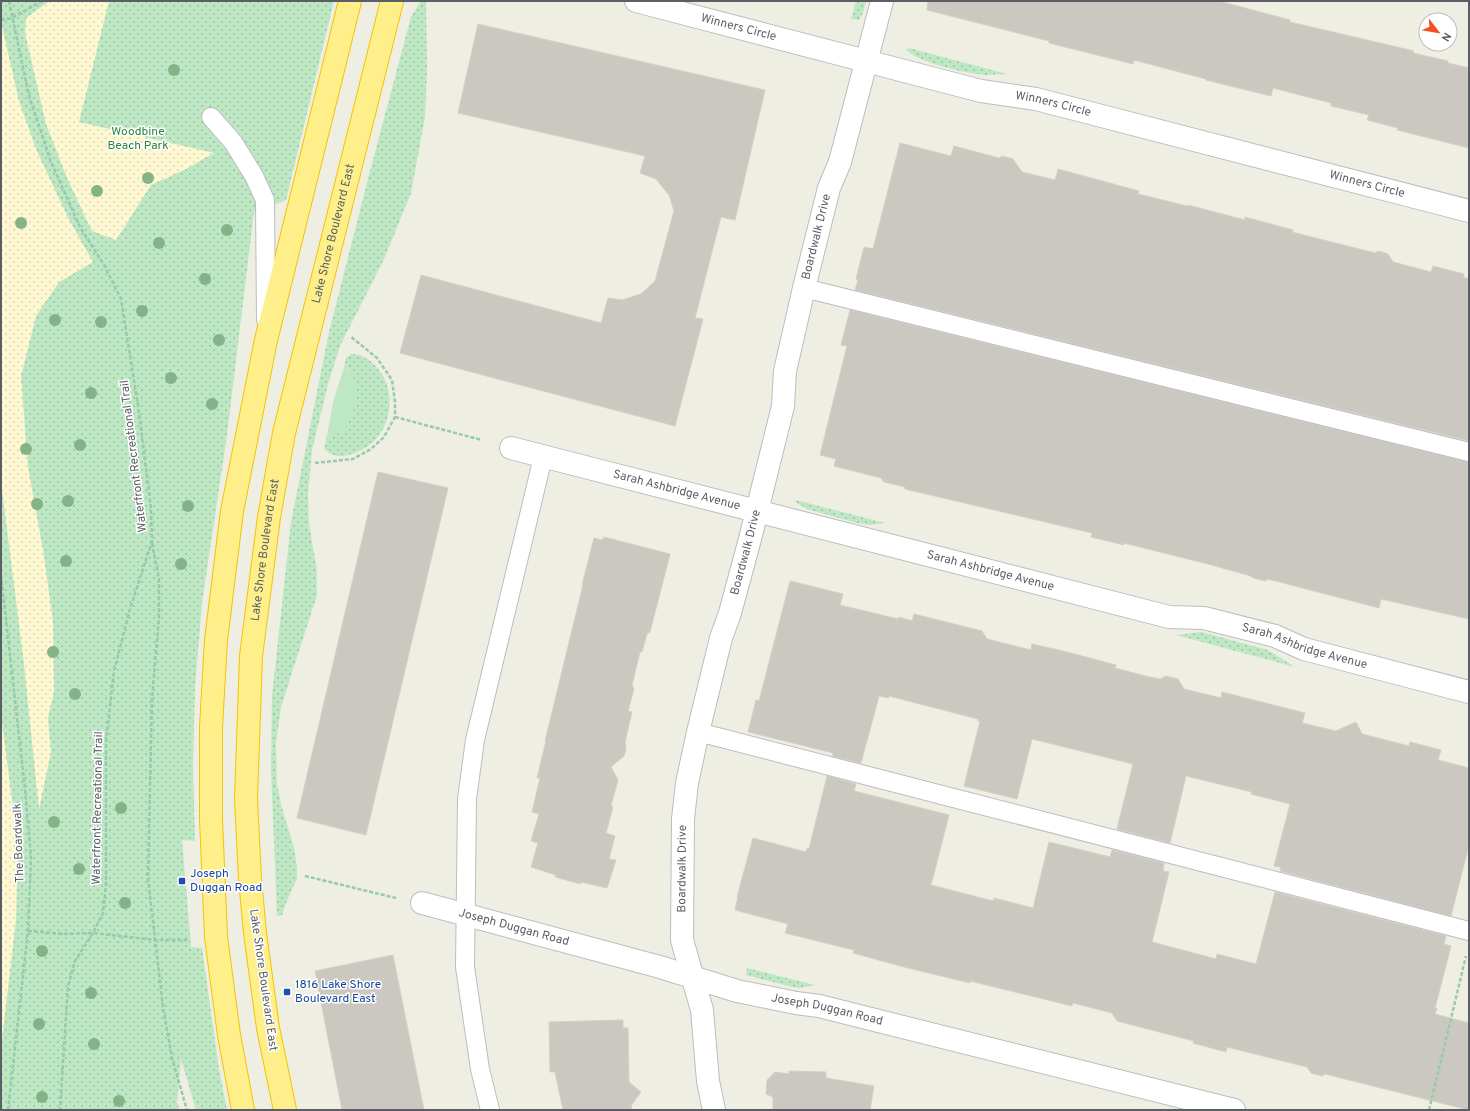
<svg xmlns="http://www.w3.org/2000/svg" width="1470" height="1111" font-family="Overpass,sans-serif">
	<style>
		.grass { fill: url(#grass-dots) }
		.sand { fill: url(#sand-dots) }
		.garden { fill: #bee8c3 }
		.building { fill: #cac8c0; stroke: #d4d1c1 }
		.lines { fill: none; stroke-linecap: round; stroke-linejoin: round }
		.lane-casing { stroke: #bbbdc3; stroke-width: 20 }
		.street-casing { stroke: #bbbdc3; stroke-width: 24 }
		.highway-casing { stroke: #f3c400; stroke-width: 24 }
		.path { stroke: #96caac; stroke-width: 2.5; stroke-dasharray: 4 2; stroke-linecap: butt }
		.lane { stroke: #fff; stroke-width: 18 }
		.street { stroke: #fff; stroke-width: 22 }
		.highway { stroke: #ffef8b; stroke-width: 22 }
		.tree { fill: #85b387 }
		.transit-dot { fill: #1a4fb4; stroke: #fff; stroke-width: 1.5 }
		.labels { text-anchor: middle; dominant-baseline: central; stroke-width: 3; stroke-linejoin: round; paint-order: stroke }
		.street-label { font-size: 12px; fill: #5b5f65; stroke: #fff }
		.park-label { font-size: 12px; fill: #2e823c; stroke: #fff }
		.transit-label { font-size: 12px; fill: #164399; stroke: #fff; text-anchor: start }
	</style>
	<defs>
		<pattern id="grass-dots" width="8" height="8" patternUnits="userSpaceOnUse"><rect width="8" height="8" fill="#bee8c3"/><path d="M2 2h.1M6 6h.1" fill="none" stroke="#9dbfa2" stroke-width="1.8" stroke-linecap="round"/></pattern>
		<pattern id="sand-dots" width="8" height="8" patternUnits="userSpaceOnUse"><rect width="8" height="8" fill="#fdf8d1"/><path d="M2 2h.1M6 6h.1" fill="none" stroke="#dbd7b6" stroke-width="1.8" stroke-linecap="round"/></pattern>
	</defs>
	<rect width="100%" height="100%" fill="#efeee3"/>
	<g class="grass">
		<polygon points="1,1 334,1 286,200 254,212 227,435 202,603 195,686 193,766 195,841 182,840 191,947 202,948 219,1069 227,1110 196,1110 181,1059 177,1103 180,1110 1,1110"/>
		<polygon points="421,1 426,2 427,70 425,117 411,193 385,257 340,346 328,384 312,450 308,495 309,524 317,570 317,595 281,707 276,743 277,785 282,808 294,848 297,867 297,878 286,903 282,915 277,916 271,768 272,696 291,522 329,332 369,175 411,17"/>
		<polygon points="856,1 866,1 863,13 859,20 851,19"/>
		<path d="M909,48L1007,74C1000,74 993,75 986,75C965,73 922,64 906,50Z"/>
		<path d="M351,354C363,354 371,360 379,370C395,391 393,423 373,442C361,453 335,464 324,448L327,436L342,432L349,370L344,368L346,358Z"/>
		<polygon points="796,500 885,523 870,525 857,523 807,509 795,502"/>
		<polygon points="1201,632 1268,650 1295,667 1176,635"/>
		<polygon points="747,968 815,985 800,988 788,986 746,975"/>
	</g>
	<g class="sand">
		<polygon points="50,1 109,1 79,122 214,153 186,169 151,185 116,240 92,231 68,180 46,124 25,33 26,18"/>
		<polygon points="1,22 19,101 36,149 68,218 93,262 59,282 36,316 21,376 28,467 43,550 53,622 54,692 48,718 51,752 39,809 24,664 1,481"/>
		<polygon points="1,715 18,846 16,920 1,1048"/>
	</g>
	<path class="garden" d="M344,368C365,376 356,420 342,431C339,434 331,435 327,436L333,402Z"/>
	<g class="building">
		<polygon points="928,1 1219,1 1290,20 1290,22 1414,51 1413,53 1448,61 1448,63 1469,68 1469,148 1397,130 1398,128 1367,120 1369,115 1331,106 1331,103 1273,88 1271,96 1206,80 1206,79 1134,60 1133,64 1049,43 1049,41 927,10"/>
		<polygon points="478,24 765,90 735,220 721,217 695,318 703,319 675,426 400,353 421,275 601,323 608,298 622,300 641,294 655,281 674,211 669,195 656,179 640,173 645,156 458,113"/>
		<polygon points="900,143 951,156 954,146 999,158 1002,156 1013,159 1022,172 1055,180 1058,169 1139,191 1138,194 1187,206 1188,205 1245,220 1245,217 1293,230 1292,232 1375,253 1378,251 1388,254 1393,262 1431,272 1433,266 1464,274 1463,277 1469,279 1469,441 855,290 858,280 856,279 864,247 873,249"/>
		<polygon points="850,310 1469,462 1469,619 1381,599 1379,608 1268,579 1265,581 1253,578 1251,576 1208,564 1124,543 1124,545 1091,537 1092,533 905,489 905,487 884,482 881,478 834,466 836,459 820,455 847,346 841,345"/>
		<polygon points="378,472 448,488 366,835 297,818"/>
		<polygon points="604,537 670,554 650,632 647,634 642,652 640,652 632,685 634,689 628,711 632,712 625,742 626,749 624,756 611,767 618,780 611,805 613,807 606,833 615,836 609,859 616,860 607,888 581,882 581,884 555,877 556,875 531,867 538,843 531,841 539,814 532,812 540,778 537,778 546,741 545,741 583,585 582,585 594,538 602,540"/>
		<polygon points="790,581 843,594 840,605 898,619 899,617 912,621 914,614 982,631 987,639 1031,650 1032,644 1063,651 1116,665 1115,668 1145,676 1160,679 1166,676 1178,679 1184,689 1221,698 1222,692 1305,713 1302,723 1336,731 1356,722 1362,734 1409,746 1410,742 1441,750 1438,760 1469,768 1469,845 1451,916 1280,871 1281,867 1274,866 1290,804 1251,794 1252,792 1186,776 1170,843 1117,829 1133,764 1032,739 1017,799 964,786 980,721 978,721 978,719 889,696 889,698 879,696 861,763 832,756 833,753 748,732 756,700 759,701"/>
		<polygon points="827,776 856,784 854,791 949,815 931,885 993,901 994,898 1033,908 1049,842 1110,857 1112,850 1164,863 1163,871 1169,872 1152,942 1216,959 1217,954 1256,964 1275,892 1446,936 1444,944 1451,946 1435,1008 1437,1008 1435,1014 1469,1023 1469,1110 1325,1074 1322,1076 1311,1073 1307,1067 1227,1047 1226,1052 1193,1043 1194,1041 1117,1021 1112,1013 1073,1003 1072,1006 970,981 970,983 904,967 853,953 854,950 785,933 788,924 735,910 738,897 737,897 753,838 806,852 807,848 809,849"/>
		<polygon points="393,955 424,1110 342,1110 315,971"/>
		<polygon points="623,1020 623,1028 628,1028 629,1082 641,1092 631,1106 632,1110 563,1110 555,1072 550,1072 549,1022"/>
		<polygon points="789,1071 826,1072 826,1078 874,1086 870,1110 773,1110 773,1097 766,1094 767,1080 775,1072 789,1074"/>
	</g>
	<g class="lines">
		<defs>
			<g id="lane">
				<polyline points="211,117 233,142 254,176 265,200 266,320"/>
				<polyline points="804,288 1469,452"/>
				<polyline points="698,732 1469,931"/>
				<polyline points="490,1110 480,1069 465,967 467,799 475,740 543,457"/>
			</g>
			<g id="street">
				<path id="s1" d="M636,1L981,91L1036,99L1469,211"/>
				<path id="s2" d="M511,448L1169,617L1204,618L1275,636L1304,649L1469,692"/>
				<path id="s3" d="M422,903L660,967L737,991L796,1003L819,1006L1234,1110"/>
				<path id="s4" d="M714,1110L708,1081L702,1010L682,940L683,819L687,783L698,732L721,638L730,613L750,539L783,406L785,371L804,288L829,188L840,162L882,1"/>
			</g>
			<g id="highway">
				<polyline points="243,1110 229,1035 216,937 211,819 211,727 216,640 232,511 266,340 350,1"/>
				<path id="s5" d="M285,1110L268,1028L255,933L250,879L246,799L251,656L269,517L284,433L392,1"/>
			</g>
		</defs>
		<use href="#lane" class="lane-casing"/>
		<use href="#street" class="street-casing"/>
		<use href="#highway" class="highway-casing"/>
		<g class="path">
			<polyline points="9,1 29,96 51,162 80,227 104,265 121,299 139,412 151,509 152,541 130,609 114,671 106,743 106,885 103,913 93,933 75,961 68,986 60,1110"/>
			<polyline points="1,20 12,18 42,1"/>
			<polyline points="395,417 482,440"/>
			<polyline points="315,463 353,459 371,449 384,437 395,417 395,402 392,380 377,358 350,336"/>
			<polyline points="152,543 159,579 159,617 152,699 148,879 163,1007 172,1058 187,1110"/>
			<polyline points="1,575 25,789 31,857 28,931 8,1110"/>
			<polyline points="305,876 396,898"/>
			<polyline points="28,931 63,934 93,933 156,940 189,940"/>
			<polyline points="1429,1110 1466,956"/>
		</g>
		<use href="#lane" class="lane"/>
		<use href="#street" class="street"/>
		<use href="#highway" class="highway"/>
	</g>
	<g class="tree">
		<circle cx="174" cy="70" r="6"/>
		<circle cx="148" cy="178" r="6"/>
		<circle cx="97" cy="191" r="6"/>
		<circle cx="21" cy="223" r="6"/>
		<circle cx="227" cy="230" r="6"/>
		<circle cx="159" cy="243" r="6"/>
		<circle cx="205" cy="279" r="6"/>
		<circle cx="142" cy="311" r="6"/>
		<circle cx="55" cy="320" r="6"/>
		<circle cx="101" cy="322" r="6"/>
		<circle cx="219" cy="340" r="6"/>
		<circle cx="171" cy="378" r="6"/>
		<circle cx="91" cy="393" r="6"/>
		<circle cx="212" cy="404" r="6"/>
		<circle cx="80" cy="445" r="6"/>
		<circle cx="26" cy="449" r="6"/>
		<circle cx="68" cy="501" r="6"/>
		<circle cx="37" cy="504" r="6"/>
		<circle cx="188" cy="506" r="6"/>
		<circle cx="66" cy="561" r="6"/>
		<circle cx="181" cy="564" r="6"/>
		<circle cx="53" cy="652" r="6"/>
		<circle cx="75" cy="694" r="6"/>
		<circle cx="121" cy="808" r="6"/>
		<circle cx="54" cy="822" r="6"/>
		<circle cx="79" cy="869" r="6"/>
		<circle cx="125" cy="903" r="6"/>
		<circle cx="42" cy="951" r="6"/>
		<circle cx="91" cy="993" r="6"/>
		<circle cx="39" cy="1024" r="6"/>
		<circle cx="94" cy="1044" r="6"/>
		<circle cx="42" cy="1097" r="6"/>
		<circle cx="119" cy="1101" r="6"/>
	</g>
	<g class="transit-dot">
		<rect x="178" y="877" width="8" height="8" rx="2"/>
		<rect x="283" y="988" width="8" height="8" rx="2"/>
	</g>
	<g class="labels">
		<g class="street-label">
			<text stroke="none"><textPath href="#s1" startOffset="106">Winners Circle</textPath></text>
			<text stroke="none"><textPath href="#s1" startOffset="430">Winners Circle</textPath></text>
			<text stroke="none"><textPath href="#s1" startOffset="754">Winners Circle</textPath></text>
			<text stroke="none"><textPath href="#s5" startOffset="888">Lake Shore Boulevard East</textPath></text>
			<text stroke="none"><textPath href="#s4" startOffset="893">Boardwalk Drive</textPath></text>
			<text transform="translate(134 456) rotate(-97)">Waterfront Recreational Trail</text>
			<text stroke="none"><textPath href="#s2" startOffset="171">Sarah Ashbridge Avenue</textPath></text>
			<text stroke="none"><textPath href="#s5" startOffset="564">Lake Shore Boulevard East</textPath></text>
			<text stroke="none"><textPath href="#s4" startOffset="569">Boardwalk Drive</textPath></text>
			<text stroke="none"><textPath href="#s2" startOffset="495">Sarah Ashbridge Avenue</textPath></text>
			<text stroke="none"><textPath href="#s2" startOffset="819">Sarah Ashbridge Avenue</textPath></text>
			<text transform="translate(98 808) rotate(-89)">Waterfront Recreational Trail</text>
			<text transform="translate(19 843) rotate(-92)">The Boardwalk</text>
			<text stroke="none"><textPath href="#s4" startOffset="245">Boardwalk Drive</textPath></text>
			<text stroke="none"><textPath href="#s3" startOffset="95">Joseph Duggan Road</textPath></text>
			<text transform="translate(263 980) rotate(82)">Lake Shore Boulevard East</text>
			<text stroke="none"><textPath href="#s3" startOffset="419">Joseph Duggan Road</textPath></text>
		</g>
		<g class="park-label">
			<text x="138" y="132">Woodbine<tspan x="138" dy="14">Beach Park</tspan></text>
		</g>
		<g class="transit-label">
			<text x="190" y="874">Joseph<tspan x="190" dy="14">Duggan Road</tspan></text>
			<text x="295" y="985">1816 Lake Shore<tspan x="295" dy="14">Boulevard East</tspan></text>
		</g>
	</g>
	<rect width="1470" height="1111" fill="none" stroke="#5b5f65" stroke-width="4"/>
	<g transform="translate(1438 32) rotate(121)"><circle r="19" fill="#ffffff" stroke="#bdbfc1"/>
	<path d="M0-3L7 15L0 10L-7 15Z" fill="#f44e24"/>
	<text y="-6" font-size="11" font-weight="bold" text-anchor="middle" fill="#5b5f65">N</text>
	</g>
</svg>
